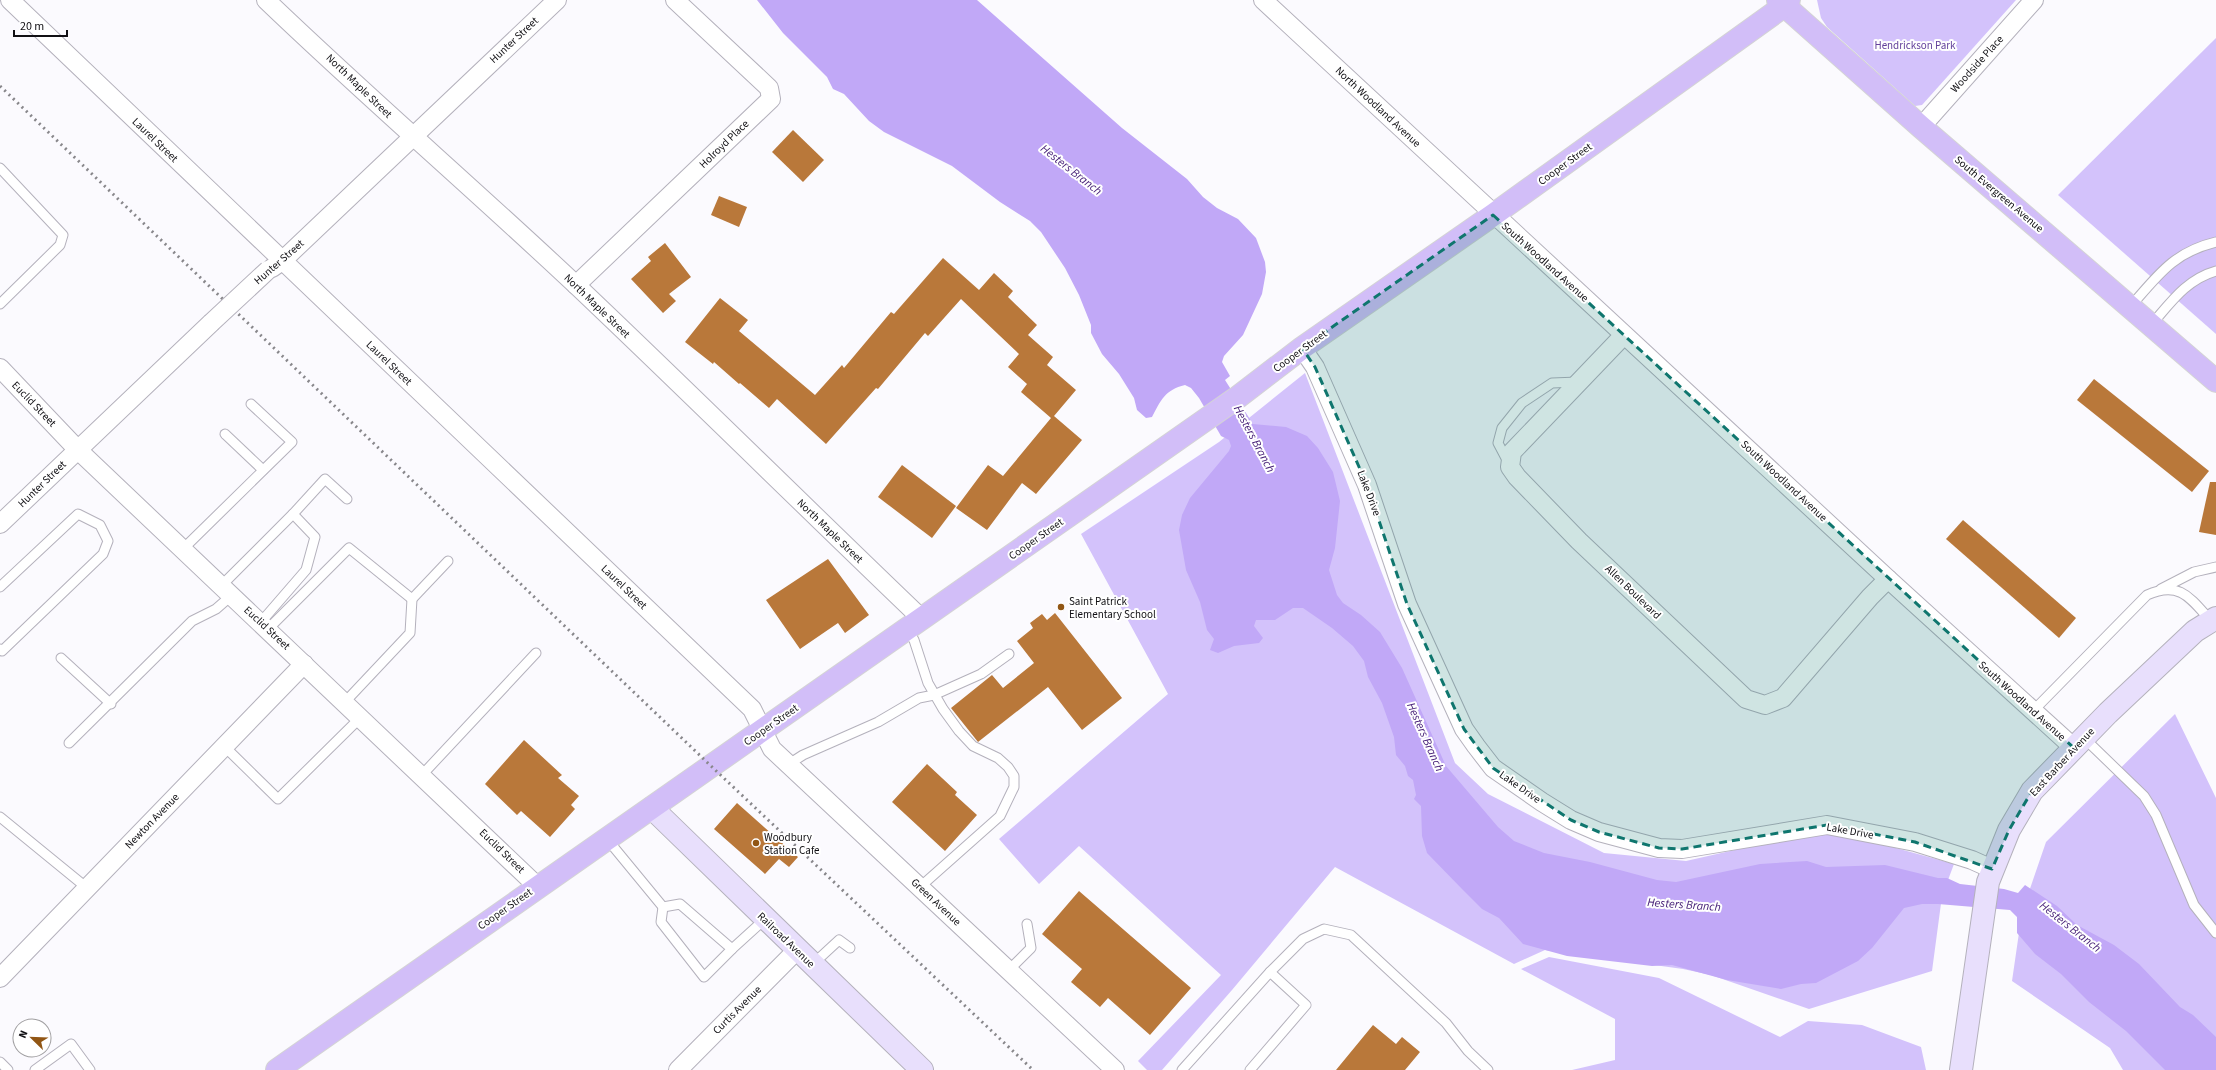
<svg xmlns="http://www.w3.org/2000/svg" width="2216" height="1070" font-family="'Source Sans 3',sans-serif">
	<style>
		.green { fill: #d3c2fb }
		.water { fill: #c1a8f7 }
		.building { fill: #b9783a }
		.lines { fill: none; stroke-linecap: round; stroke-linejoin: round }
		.lane-casing { stroke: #b4b1bc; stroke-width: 11 }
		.street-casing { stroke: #b4b1bc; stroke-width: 20 }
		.secondary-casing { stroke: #b4b1bc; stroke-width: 24 }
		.primary-casing { stroke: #d4d4d5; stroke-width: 24 }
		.lane { stroke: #fff; stroke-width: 9 }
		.street { stroke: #fff; stroke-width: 18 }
		.secondary { stroke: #e8dffc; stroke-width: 22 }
		.primary { stroke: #d2bef8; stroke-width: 22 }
		.rail { stroke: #88878b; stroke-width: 3; stroke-dasharray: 2 4; stroke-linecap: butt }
		.street-bridge-casing { stroke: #b4b1bc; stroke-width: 20; stroke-linecap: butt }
		.street-bridge { stroke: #fff; stroke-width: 18 }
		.marked { fill: #0f766e; fill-opacity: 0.2; stroke: #0f766e; stroke-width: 3; stroke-dasharray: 8 5; stroke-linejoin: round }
		.poi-dot { fill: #915614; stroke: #fff; stroke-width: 1.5 }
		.labels { text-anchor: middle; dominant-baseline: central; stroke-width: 4; stroke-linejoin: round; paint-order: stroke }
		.street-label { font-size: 11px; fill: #111014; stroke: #fff }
		.park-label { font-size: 11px; fill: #63409b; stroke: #fff }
		.poi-label { font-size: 11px; fill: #111014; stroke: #fff; text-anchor: start }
		.water-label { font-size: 12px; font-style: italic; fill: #421b74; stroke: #fff }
	</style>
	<rect width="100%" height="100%" fill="#fbfafe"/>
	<g class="green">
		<polygon points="1817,0 2016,0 1922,105 1915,106 1827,27 1821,18"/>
		<polygon points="2216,38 2216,334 2058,195"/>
		<polygon points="1305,373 1455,763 1488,794 1604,853 1686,861 1827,829 1954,864 1942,896 1932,971 1809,1009 1711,975 1683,969 1545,950 1514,964 1335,867 1232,990 1162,1070 1147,1070 1138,1061 1221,975 1079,846 1039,884 999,839 1168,694 1081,534 1219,442"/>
		<polygon points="2175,714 2216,798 2216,1070 2123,1070 2110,1048 2012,981 2022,912 2046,842"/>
		<polygon points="1549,957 1659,978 1780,1037 1808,1021 1862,1025 1921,1047 1926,1070 1572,1070 1615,1060 1615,1019 1521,969"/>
	</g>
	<path class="water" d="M757,0H977L1122,128L1187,179L1203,197L1217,208L1238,219L1256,238L1265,262L1266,272L1262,294L1243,335L1224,356L1222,362L1230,376L1225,380L1253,424L1286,427L1307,436L1318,448L1333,472L1340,501L1335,548L1329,570L1337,595L1343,603L1361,615L1380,632L1402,668L1446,766L1498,827L1514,841L1544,853L1590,862L1657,880L1676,882L1760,864L1807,861L1826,867L1885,865L1938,878H1947L1960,884L2004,889L2018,893L2025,885L2057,906L2077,925L2114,945L2139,964L2180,1007L2193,1015L2216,1037V1070H2165L2126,1031L2089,1002L2061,974L2035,954L2017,933V917L2010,910L1938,904H1922L1904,908L1872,948L1858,961L1816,983L1801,984L1781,989L1727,980L1672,965L1652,966L1567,956L1523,944L1499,918L1482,909L1462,889L1427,853L1422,836L1421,806L1414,799L1416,795L1413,780L1408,776L1405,766L1396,755L1394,737L1382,703L1368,677L1364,661L1353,646L1332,628L1303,608H1293L1275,620H1256L1254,626L1263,638L1259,643L1234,646L1218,653L1210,650L1214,639L1207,630L1200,602L1186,570L1179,530L1182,515L1190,498L1229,451L1231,446L1229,440L1221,436L1199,398L1191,388L1185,385C1165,390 1161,400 1152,417L1146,418L1137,410L1134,398L1119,374L1102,354L1091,333V325L1079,295L1065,268L1041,232L1030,221L1000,202L952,166L884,132L869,121L844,94L833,89L827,77L783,33Z"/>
	<g class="building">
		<polygon points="793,130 824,160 803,182 772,152"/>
		<polygon points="719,196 747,207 739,227 711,215"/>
		<polygon points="665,243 691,277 669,294 676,301 663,313 631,279 651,261 648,257"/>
		<polygon points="943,258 979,290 994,273 1013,291 1008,297 1037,325 1028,335 1053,357 1047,365 1076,390 1054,416 1082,440 1036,494 1022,483 987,530 956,508 988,465 1003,476 1051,418 1021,392 1027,384 1008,367 1019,354 961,299 928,336 925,333 878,389 876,388 826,444 777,399 769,408 740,383 739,384 714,362 713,364 685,342 720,298 748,320 739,331 815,395 842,365 844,368 891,312 894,314"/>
		<polygon points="2094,379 2209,471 2192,492 2077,400"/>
		<polygon points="902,465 956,506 932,538 878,497"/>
		<polygon points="2210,482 2216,482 2216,535 2199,532"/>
		<polygon points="1963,520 2076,618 2059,638 1946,539"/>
		<polygon points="828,559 869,615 845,633 838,623 800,649 766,600"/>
		<polygon points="1055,613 1122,698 1082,730 1048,687 978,742 951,708 992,675 1003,688 1034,663 1017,641 1033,628 1030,623 1042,614 1047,620"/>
		<polygon points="524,740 562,775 558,778 579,796 571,805 575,809 550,837 521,811 517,815 485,784"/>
		<polygon points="927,764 957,792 955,795 977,815 945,851 892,802"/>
		<polygon points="737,803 798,857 789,867 779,859 765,874 714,829"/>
		<polygon points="1079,891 1191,988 1150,1035 1108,998 1100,1007 1071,982 1082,969 1042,934"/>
		<polygon points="1373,1025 1396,1044 1402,1037 1420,1052 1405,1070 1336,1070"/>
	</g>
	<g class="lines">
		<defs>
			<g id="lane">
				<polyline points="0,168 63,235 60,245 0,304"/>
				<path d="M2131,306C2158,275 2174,252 2216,242"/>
				<path d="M2152,324C2171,302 2187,279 2216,271"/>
				<polyline points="225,434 263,470"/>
				<polyline points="1508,462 1498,443 1502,428 1522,403 1552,383 1578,382"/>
				<polyline points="293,514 325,479 347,499"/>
				<polyline points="183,549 292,442 251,404"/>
				<polyline points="222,585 293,514 315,537 306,570 261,622"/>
				<polyline points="0,587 78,514 100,525 108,541 103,554 2,651 0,649"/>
				<polyline points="2161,589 2194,572 2216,567"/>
				<polyline points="268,629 349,548 412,599 448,561"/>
				<polyline points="907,629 914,640 928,683 943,709 959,731 973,746 998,758 1008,767 1014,776 1014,787 1000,816 920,887"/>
				<polyline points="61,658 111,704"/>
				<polyline points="345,702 410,633 412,599"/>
				<path d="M2033,711L2147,595C2180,580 2191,599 2211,621"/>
				<polyline points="2084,738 2144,796 2156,815 2194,905 2216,933"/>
				<polyline points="69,743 192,621 216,609 232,595"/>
				<polyline points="224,746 278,799 361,717"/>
				<polyline points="789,764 803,755 878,722 919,698 934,695 981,674 1009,654"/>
				<polyline points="422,775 536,653"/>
				<polyline points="0,817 87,888"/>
				<polyline points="607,839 663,907 680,904 732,949 765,919"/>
				<polyline points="663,907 661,922 704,977 732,949"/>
				<polyline points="813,964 839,940 850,948"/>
				<polyline points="1009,970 1031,948 1027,924"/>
				<polyline points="0,1062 8,1070"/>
				<polyline points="35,1070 71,1044 90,1070"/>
				<polyline points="1182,1070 1270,972 1303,939 1324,929 1351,935 1446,1023 1468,1051 1488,1070"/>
				<polyline points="1250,1070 1306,1005 1270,972"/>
			</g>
			<g id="street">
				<polyline points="10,0 752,709 772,749 1115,1070"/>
				<path d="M266,0C367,97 474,189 576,285C692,395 806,508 922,619"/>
				<polyline points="1263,0 1888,579 2074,748"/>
				<polyline points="1921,127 2034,0"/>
				<polyline points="272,268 282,261 557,0"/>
				<polyline points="576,285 771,99 769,88 675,0"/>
				<polyline points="1624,335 1512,452 1510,467 1517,477 1579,541 1746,699 1765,705 1783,698 1870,597 1888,579"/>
				<polyline points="1302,348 1315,367 1367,485 1407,604 1464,729 1476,746 1493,768 1542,802 1571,820 1599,832 1659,848 1682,849 1827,825 1915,842 1972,860 1992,869"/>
				<polyline points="0,368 78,450 537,886"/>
				<polyline points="0,524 211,323"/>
				<polyline points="0,978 304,664"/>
				<polyline points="678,1070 797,950"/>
			</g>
			<g id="secondary">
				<polyline points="652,808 922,1070"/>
				<polyline points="1961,1070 1988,882 2009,830 2032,791 2108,713 2195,631 2216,618"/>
			</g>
			<g id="primary">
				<polyline points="1778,0 1921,127 2216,381"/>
				<polyline points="277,1070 1238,397 1302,348 1493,215 1784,6 1789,0"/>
			</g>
		</defs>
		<use href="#lane" class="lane-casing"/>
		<use href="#street" class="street-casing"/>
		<use href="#secondary" class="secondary-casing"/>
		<use href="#primary" class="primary-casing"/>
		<use href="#lane" class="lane"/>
		<use href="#street" class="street"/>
		<use href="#secondary" class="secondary"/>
		<use href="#primary" class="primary"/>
		<polyline class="rail" points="0,86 711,766 1033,1070"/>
		<defs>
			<polyline id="street-bridge" points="211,323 268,270"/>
		</defs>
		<use href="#street-bridge" class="street-bridge-casing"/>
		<use href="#street-bridge" class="street-bridge"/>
	</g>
	<path class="marked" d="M1493,215L2074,748L2032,791L2009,830L1992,869L1915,842L1827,825L1682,849L1659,848L1599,832L1571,820L1493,768L1464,729L1407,604L1367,485L1315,367L1302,348Z"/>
	<g class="poi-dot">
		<circle cx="1061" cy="607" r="4"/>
		<circle cx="756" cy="843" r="4"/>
	</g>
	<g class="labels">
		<g class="street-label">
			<text transform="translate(514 40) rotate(-43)">Hunter Street</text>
			<text transform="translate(1977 64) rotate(-48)">Woodside Place</text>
			<text transform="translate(359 86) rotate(44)">North Maple Street</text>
			<text transform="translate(1378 107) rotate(43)">North Woodland Avenue</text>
			<text transform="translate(155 140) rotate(44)">Laurel Street</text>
			<text transform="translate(724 144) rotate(-44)">Holroyd Place</text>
			<text transform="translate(1565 164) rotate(-36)">Cooper Street</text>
			<text transform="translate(1999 194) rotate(40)">South Evergreen Avenue</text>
			<text transform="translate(279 262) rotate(-41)">Hunter Street</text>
			<text transform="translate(1545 262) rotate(42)">South Woodland Avenue</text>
			<text transform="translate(597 306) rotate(44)">North Maple Street</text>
			<text transform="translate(1300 351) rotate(-36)">Cooper Street</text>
			<text transform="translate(389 363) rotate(44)">Laurel Street</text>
			<text transform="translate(34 404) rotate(46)">Euclid Street</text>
			<text transform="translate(1784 481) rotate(43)">South Woodland Avenue</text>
			<text transform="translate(42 484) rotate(-44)">Hunter Street</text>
			<text transform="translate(1369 493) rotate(69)">Lake Drive</text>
			<text transform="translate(830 531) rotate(44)">North Maple Street</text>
			<text transform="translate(1036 539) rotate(-35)">Cooper Street</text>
			<text transform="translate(624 587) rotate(44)">Laurel Street</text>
			<text transform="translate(1633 592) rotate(44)">Allen Boulevard</text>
			<text transform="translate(267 628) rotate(43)">Euclid Street</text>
			<text transform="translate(2022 701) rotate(42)">South Woodland Avenue</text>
			<text transform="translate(771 725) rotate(-35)">Cooper Street</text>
			<text transform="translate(2062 762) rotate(-47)">East Barber Avenue</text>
			<text transform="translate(1520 787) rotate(35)">Lake Drive</text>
			<text transform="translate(152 821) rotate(-46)">Newton Avenue</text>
			<text transform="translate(1850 831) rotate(10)">Lake Drive</text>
			<text transform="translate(502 851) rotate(44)">Euclid Street</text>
			<text transform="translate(936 902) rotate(43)">Green Avenue</text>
			<text transform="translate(505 909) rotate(-35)">Cooper Street</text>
			<text transform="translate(786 940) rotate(44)">Railroad Avenue</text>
			<text transform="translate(737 1010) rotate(-45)">Curtis Avenue</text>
		</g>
		<g class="park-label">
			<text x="1915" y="45">Hendrickson Park</text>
		</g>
		<g class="poi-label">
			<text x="1069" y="601">Saint Patrick<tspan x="1069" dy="13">Elementary School</tspan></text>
			<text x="764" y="837">Woodbury<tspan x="764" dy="13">Station Cafe</tspan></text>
		</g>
		<g class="water-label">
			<text transform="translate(1071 170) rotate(38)">Hesters Branch</text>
			<text transform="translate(1254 439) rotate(62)">Hesters Branch</text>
			<text transform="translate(1425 737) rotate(66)">Hesters Branch</text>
			<text transform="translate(1684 905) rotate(4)">Hesters Branch</text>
			<text transform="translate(2070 927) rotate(38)">Hesters Branch</text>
		</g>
	</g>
	<g transform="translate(32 1038) rotate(293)"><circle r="19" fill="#ffffff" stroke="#a09fa1"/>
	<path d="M0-3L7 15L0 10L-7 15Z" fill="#915614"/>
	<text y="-6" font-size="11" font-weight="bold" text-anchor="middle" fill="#111014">N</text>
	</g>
	<path d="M14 30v6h53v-6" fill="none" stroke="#111014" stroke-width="2"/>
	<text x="20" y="30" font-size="12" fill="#111014" stroke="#ffffff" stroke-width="3" paint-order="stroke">20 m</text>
</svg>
